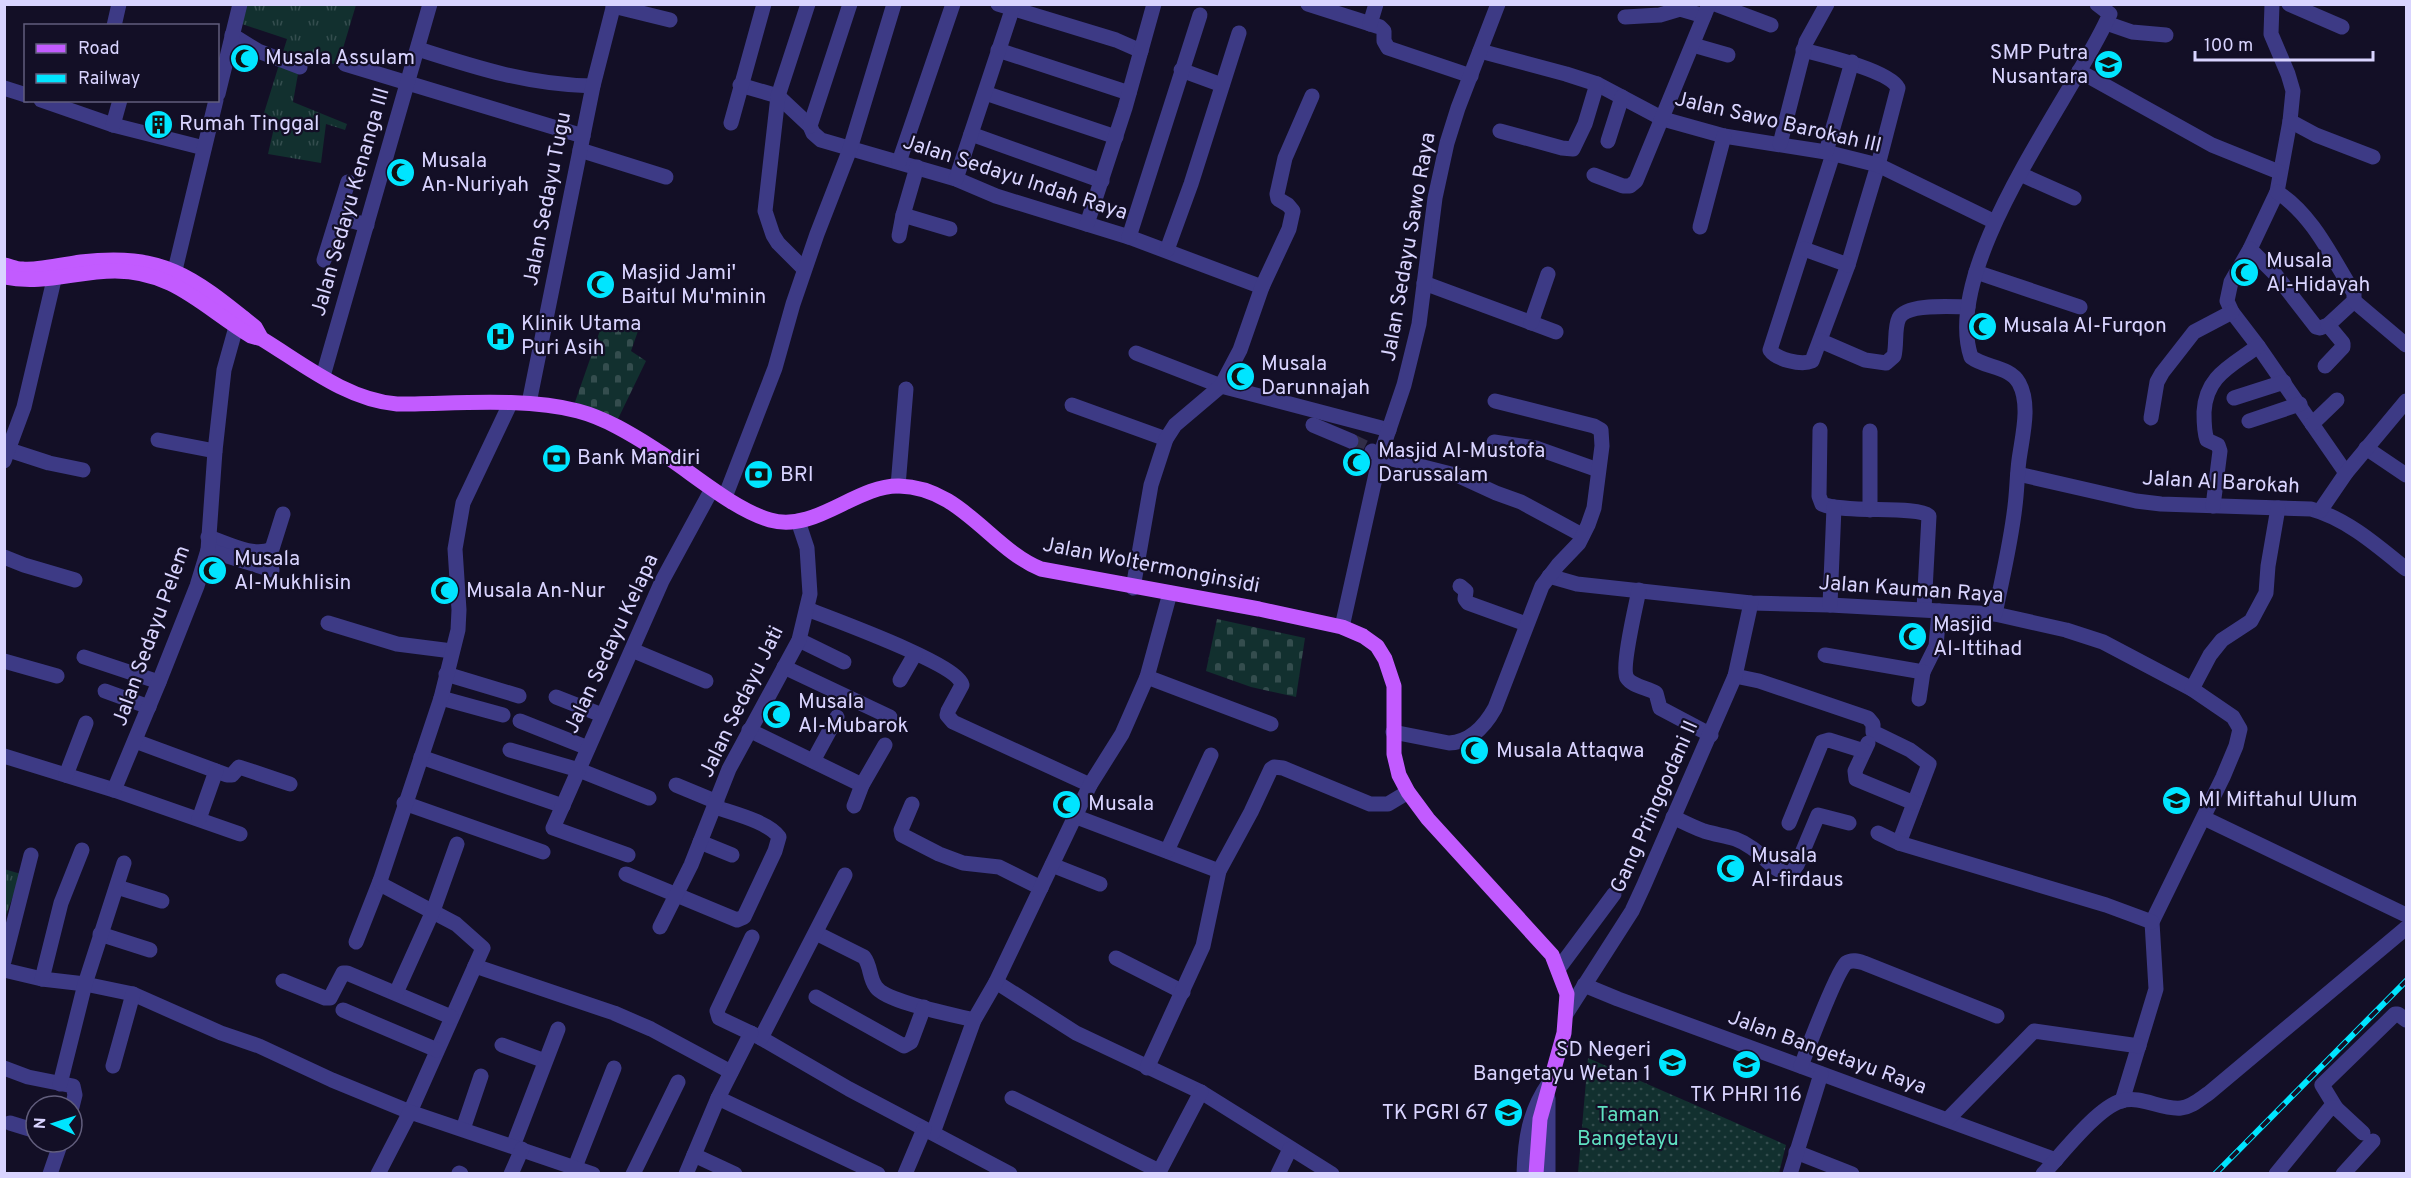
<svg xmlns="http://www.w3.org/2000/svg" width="2411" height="1178" font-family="Overpass,sans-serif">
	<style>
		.grass { fill: url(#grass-tufts) }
		.cemetery { fill: url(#cemetery-stones) }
		.park { fill: url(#park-dots) }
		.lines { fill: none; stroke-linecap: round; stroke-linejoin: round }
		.minor-tunnel { stroke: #312d47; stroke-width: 15; stroke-dasharray: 15 8; stroke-linecap: butt }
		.minor { stroke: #3d3a85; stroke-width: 15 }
		.major { stroke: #c25bff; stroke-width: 15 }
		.rail-casing { stroke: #00e5ff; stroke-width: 6 }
		.rail { stroke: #130f26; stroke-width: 4; stroke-dasharray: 11; stroke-linecap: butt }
		.labels { text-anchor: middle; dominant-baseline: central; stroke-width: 4.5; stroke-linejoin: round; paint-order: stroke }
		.poi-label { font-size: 21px; fill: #d9d4ff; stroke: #130f26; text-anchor: start }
		.street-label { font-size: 21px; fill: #d9d4ff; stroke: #130f26 }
		.park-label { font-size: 21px; fill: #5fe0c0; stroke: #130f26 }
	</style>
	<defs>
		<pattern id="grass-tufts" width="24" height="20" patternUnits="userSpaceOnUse" patternTransform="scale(1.5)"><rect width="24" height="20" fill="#12302f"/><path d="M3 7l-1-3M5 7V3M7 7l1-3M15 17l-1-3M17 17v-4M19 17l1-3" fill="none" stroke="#344d4e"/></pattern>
		<pattern id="cemetery-stones" width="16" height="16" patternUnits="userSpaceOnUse" patternTransform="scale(1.5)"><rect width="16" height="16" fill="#12302f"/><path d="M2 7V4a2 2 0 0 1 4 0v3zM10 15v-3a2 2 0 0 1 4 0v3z" fill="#344d4e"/></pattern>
		<pattern id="park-dots" width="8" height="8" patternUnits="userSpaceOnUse" patternTransform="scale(1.5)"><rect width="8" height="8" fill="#12302f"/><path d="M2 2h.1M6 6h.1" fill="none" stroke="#344d4e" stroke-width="1.8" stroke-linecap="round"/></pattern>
	</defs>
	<rect width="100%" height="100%" fill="#130f26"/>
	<g class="grass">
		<polygon points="244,5 356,5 338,65 301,57 293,102 347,124 345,130 326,124 321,163 268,154 276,119 264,113 287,39 239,23"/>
		<polygon points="4,869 21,874 5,918 4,918"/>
	</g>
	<g class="cemetery">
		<polygon points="604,319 638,331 631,351 646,361 616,423 574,405"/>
		<polygon points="1217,619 1305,638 1296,697 1251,687 1206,671"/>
	</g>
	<polygon class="park" points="1588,1058 1786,1145 1779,1173 1578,1173"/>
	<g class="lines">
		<polyline class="minor-tunnel" points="1351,441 1372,451"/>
		<g class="minor">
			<polyline points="998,4 1116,40 1141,51"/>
			<polyline points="1308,4 1380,27 1384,31 1384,41 1388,48 1471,76"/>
			<polyline points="1715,4 1771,25"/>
			<polyline points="2272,4 2271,34 2288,74 2293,91 2290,121 2277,192 2250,249 2231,282 2227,301 2232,312 2258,346 2346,473"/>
			<polyline points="2289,4 2342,27"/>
			<polyline points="613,6 670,20"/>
			<polyline points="1625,17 1660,15 1680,9 1704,16"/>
			<polyline points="2106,23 2132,32 2166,35"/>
			<polyline points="1370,24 1376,4"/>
			<polyline points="114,26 119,4"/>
			<polyline points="232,35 258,51 300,67"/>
			<polyline points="1693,45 1728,55"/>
			<path d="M418,49C477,68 530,85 593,86"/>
			<polyline points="998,50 1129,93"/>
			<path d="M1803,50C1823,55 1890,71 1898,88L1878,165L1848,265L1812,361C1801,366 1776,359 1770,350L1833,154"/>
			<polyline points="1480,51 1566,74 1597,84 1663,119 1724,136 1826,152 1878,165 1995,222"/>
			<polyline points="345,64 583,136"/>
			<polyline points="1181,70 1222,85"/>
			<polyline points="2079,71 2212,145 2279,172"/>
			<polyline points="740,85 778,96 810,126 813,133 821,140 956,179 996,196 1129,237 1262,287"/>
			<polyline points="4,88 26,95"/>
			<polyline points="985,93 1116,137"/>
			<polyline points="218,94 240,4"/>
			<polyline points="41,100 113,125 204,148"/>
			<polyline points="2290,121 2316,135 2373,157"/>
			<polyline points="731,123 764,4"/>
			<polyline points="113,125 120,100"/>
			<polyline points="810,126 850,4"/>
			<polyline points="1500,131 1562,148 1573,149 1585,124 1597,84"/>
			<polyline points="971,134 1102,181"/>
			<polyline points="1608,141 1622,97"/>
			<polyline points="1780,144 1806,42 1827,4"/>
			<polyline points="580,150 666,177"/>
			<polyline points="1826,152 1852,62"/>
			<polyline points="899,162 953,4"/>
			<polyline points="2020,174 2074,198"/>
			<polyline points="1594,175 1623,186 1630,186 1636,181 1709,4"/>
			<polyline points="956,179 1014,4"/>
			<polyline points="903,215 950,229"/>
			<polyline points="338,217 367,225"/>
			<polyline points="1087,224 1125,108 1154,4"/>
			<polyline points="1700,227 1724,136"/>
			<polyline points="899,236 903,215 917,167"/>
			<polyline points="1129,237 1200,15"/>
			<polyline points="1804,249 1848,265"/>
			<path d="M2250,249L2275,274L2316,327L2320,328L2328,325L2354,301V293C2332,258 2313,215 2277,192"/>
			<polyline points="1167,250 1191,184 1239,33"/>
			<polyline points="324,260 348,182"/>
			<polyline points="804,269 778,243 773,235 765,211 778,96 808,4"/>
			<polyline points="175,270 216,100"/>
			<polyline points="1976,272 2080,307"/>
			<polyline points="1424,283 1556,332"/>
			<polyline points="2354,301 2406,345"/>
			<polyline points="1531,323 1548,274"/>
			<path d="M1821,341L1865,360L1886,363L1894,356C1897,344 1894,328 1899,318C1907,303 1953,307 1968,307"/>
			<polyline points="1136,353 1221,386 1389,430"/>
			<polyline points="2325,366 2343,347 2343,343 2328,325"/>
			<polyline points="323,376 430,4"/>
			<polyline points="2234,398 2284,382"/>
			<polyline points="529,403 593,86 614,4"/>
			<polyline points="1072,405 1166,439"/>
			<polyline points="2151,418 2157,382 2162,373 2194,332 2232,312"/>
			<polyline points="2249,421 2300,404"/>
			<polyline points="2312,424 2337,400"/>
			<polyline points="1313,425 1351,441"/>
			<path d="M1820,430L1819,496L1822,504C1845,514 1917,505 1929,516L1924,609"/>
			<polyline points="158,440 215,451"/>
			<polyline points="1494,442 1536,448 1598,470"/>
			<polyline points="2366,448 2406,475"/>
			<polyline points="9,450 49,463 83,470"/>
			<polyline points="1372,451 1380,456 1459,476 1496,493 1521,502 1582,535"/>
			<polyline points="4,461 24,407 57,267"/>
			<path d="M2018,474L2136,501L2161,504L2311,509C2346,518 2379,547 2406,569"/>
			<polyline points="898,486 906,389"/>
			<polyline points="725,497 775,368 793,304 817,234 850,149 894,4"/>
			<path d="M2213,506L2220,451L2218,445L2207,440C2204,432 2204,422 2204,412C2206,375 2232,366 2258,346"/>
			<polyline points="1870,510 1870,431"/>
			<polyline points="2320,511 2346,473 2406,401"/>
			<path d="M208,537C227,543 253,558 272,549L283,514"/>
			<polyline points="208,550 272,570"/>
			<polyline points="4,557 24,565 75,580"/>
			<polyline points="1549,576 1577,584 1751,603 1830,605 1995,614 2066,630 2103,642 2192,689 2233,717 2240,729 2236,746 2223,777 2152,922 2156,989 2122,1101"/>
			<polyline points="1460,586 1466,591 1465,599 1468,603 1526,624"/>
			<polyline points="1133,588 1151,485 1166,439 1175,425 1221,386 1240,350 1262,287 1289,229 1293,211 1288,205 1278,199 1277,194 1285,158 1312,96"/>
			<path d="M1639,590C1636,605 1621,668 1627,678C1632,686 1648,688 1656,693L1660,708L1711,735"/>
			<polyline points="1830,605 1834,507"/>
			<path d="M807,609C832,619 958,664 962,685L948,711L947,715L953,722L1090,785"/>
			<path d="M1995,614C2002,579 2011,542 2015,506C2017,491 2017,475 2019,460C2022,437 2031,405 2019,383C2010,366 1985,368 1971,357C1941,266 2070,101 2108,18L2110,14L2097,4"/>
			<polyline points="328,623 397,644 452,651"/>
			<polyline points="1342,627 1380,456 1404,385 1419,324 1435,198 1447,143 1458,108 1498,4"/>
			<polyline points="799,640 844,662"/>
			<polyline points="632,650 706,681"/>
			<polyline points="1825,655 1923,672 1936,646 1939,611"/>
			<polyline points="84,657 159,682"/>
			<polyline points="4,661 57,676"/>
			<polyline points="784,667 890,717"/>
			<polyline points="446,674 519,696"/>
			<polyline points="1735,676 1759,681 1868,718 1873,724 1873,732 1910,750 1929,764 1899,843"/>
			<polyline points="1147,677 1271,724"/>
			<polyline points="900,680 915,654"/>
			<polyline points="2192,689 2210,655 2222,640 2251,621 2266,593 2268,566 2278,508"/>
			<polyline points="105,691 149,707"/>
			<polyline points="556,697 602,715"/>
			<polyline points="441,698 503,715"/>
			<polyline points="1919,699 1923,672"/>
			<polyline points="520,721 588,748"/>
			<polyline points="749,730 862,785"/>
			<path d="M1393,732L1449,743C1471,742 1485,726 1495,708L1542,586L1558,565L1579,543L1588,525L1594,508L1602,446L1601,430L1594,426L1495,401"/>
			<polyline points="135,741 227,775 232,775 239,767 290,784"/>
			<polyline points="1868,743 1855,771 1856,779 1914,803"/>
			<polyline points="510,750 579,770 649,798"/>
			<polyline points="4,756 114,790 240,834"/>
			<polyline points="421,757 563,806"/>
			<polyline points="813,761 837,717"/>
			<polyline points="66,775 86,723"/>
			<polyline points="676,785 717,802"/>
			<polyline points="114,790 159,682 197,586 208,550 215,451 224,370 236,327 244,318"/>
			<polyline points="404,803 543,852"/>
			<polyline points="912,804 901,830 902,835 939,854 963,863 999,867 1041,888"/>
			<polyline points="854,806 862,785 885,745"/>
			<polyline points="1074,816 1219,871"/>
			<path d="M1673,817C1683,822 1693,827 1704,831C1723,837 1734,835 1752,848C1764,856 1775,874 1791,873L1797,865L1818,815L1849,823"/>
			<polyline points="2204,818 2406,915"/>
			<polyline points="199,819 216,771"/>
			<polyline points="1789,823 1822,742 1829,740 1864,751"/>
			<polyline points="1878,833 1899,843 2106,905 2152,922"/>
			<polyline points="700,842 732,855"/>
			<polyline points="1167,851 1211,755"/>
			<polyline points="628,855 553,828 662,581 712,489"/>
			<polyline points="1052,865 1100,884"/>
			<path d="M626,874L737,920L744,917L775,851L779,837C769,822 732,813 715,807"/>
			<polyline points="117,887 162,901"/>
			<polyline points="660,927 691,865 729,769 799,640 810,594 807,548 798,521"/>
			<path d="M816,933L864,957C871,966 869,978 876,987C886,1002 954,1015 974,1020"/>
			<polyline points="100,934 150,950"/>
			<polyline points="752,937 717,1011 719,1018 761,1038 849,1089 1010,1174"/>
			<polyline points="356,942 380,881"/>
			<polyline points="1116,958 1183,992"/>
			<polyline points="4,961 31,855"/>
			<polyline points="475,966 614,1013 651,1029 731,1072"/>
			<polyline points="1559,968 1614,894"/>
			<polyline points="4,970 42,979 85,984 133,994 221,1033 259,1046 332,1080 410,1112 483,948 456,924 384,886 380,881 441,698 458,630 459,610 455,549 463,503 510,404"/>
			<polyline points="42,979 61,903 82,850"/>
			<polyline points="283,981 325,998 330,998 343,973 347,973 451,1017"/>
			<polyline points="996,982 1076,1033 1201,1092 1332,1174"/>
			<polyline points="1584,985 1618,999 2056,1160"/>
			<polyline points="396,993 433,911 457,844"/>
			<polyline points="816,997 904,1046 911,1042 924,1007"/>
			<polyline points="343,1010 437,1050"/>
			<polyline points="1566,1014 1632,911 1644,885 1735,676 1751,603"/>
			<polyline points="761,1038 845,875"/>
			<polyline points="502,1045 545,1061"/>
			<polyline points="113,1066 133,994"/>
			<path d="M1801,1066C1808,1048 1836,973 1846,963C1852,959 1858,961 1864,963L1997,1016"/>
			<polyline points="4,1068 28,1077 73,1086 75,1095 72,1107"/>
			<polyline points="1147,1068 1203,946 1219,871 1251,812 1271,769 1274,767 1283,768 1370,804 1388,804 1408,792"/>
			<polyline points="60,1084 85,984 124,863"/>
			<polyline points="718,1098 878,1174"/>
			<polyline points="1012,1098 1159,1171"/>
			<polyline points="2336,1108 2322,1085 2395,1014 2398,1014 2406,1020"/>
			<polyline points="1948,1119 2034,1031 2139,1046"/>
			<polyline points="10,1123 36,1131"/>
			<polyline points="463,1129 481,1076"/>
			<polyline points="933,1133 974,1020 996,982 1090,785 1122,734 1147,677 1170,593"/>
			<polyline points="513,1146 558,1029"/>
			<polyline points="1796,1152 1852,1174"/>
			<polyline points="694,1155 735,1174"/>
			<polyline points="575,1167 614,1068"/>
			<polyline points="459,1173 461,1174"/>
			<polyline points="50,1174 61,1142"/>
			<polyline points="378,1174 410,1112 593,1174"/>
			<polyline points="511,1174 522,1149"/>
			<polyline points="633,1174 678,1082"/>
			<polyline points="686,1174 718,1098 751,1033"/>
			<polyline points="905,1174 924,1129"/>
			<polyline points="1158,1174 1201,1092"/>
			<polyline points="1278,1174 1290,1149"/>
			<path d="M1524,1174C1525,1139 1529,1112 1549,1083"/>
			<polyline points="1548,1174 1548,1098"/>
			<polyline points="1790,1174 1821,1074"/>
			<path d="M2043,1174C2062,1154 2097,1108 2121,1101C2141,1095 2161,1110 2181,1108C2192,1107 2200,1099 2209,1093L2406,928"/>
			<polyline points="2276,1174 2330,1108 2336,1108 2363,1133"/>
			<polyline points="2343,1174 2373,1141"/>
		</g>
		<g class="major">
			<path d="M4,265C10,266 16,269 22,269C36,271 66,264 81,262C164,252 194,278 255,327L260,336"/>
			<path d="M4,277C44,285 76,271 115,271C174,271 203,307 251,336L262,339C303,364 347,400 397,404C454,404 523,397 578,411C605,418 631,434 655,449C689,470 732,509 770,520C815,533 856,485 899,486C961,487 991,549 1041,569L1259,609L1342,627L1363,636L1377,646L1385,659L1394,686V754L1399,775L1408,792L1428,819L1552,955L1567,994L1564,1033L1540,1119L1536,1174"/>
		</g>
		<defs>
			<polyline id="rail" points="2215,1174 2406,981"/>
		</defs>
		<use href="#rail" class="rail-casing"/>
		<use href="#rail" class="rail"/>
	</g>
	<defs>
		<symbol id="mosque-disc" viewBox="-11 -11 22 22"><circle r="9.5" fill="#00e5ff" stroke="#130f26"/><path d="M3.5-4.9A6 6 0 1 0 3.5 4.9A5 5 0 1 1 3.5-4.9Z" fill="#111"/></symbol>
		<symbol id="school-disc" viewBox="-11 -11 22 22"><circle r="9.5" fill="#00e5ff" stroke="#130f26"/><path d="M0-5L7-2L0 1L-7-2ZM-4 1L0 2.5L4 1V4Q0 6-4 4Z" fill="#111"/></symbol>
		<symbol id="building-disc" viewBox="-11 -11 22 22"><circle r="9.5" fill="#00e5ff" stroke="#130f26"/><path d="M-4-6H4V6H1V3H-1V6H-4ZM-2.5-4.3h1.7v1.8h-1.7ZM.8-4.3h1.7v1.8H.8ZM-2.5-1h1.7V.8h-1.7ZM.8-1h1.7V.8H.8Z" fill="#111"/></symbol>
		<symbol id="hospital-disc" viewBox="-11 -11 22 22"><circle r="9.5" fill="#00e5ff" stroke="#130f26"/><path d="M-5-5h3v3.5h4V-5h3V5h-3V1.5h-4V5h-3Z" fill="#111"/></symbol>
		<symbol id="bank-disc" viewBox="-11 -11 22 22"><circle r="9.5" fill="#00e5ff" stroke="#130f26"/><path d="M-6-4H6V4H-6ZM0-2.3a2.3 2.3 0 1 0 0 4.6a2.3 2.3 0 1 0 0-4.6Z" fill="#111"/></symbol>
	</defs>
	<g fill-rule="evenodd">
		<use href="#mosque-disc" x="228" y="42" width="33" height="33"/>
		<use href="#school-disc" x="2092" y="48" width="33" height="33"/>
		<use href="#building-disc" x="142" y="108" width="33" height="33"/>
		<use href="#mosque-disc" x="384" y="156" width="33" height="33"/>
		<use href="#mosque-disc" x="2228" y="256" width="33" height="33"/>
		<use href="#mosque-disc" x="584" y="268" width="33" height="33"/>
		<use href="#mosque-disc" x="1966" y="310" width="33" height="33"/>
		<use href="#hospital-disc" x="484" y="320" width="33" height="33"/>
		<use href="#mosque-disc" x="1224" y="360" width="33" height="33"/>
		<use href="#bank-disc" x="540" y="442" width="33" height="33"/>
		<use href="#mosque-disc" x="1340" y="446" width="33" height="33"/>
		<use href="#bank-disc" x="742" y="458" width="33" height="33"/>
		<use href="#mosque-disc" x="196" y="554" width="33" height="33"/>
		<use href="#mosque-disc" x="428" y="574" width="33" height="33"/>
		<use href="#mosque-disc" x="1896" y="620" width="33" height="33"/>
		<use href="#mosque-disc" x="760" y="698" width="33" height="33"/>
		<use href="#mosque-disc" x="1458" y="734" width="33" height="33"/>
		<use href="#school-disc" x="2160" y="784" width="33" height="33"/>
		<use href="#mosque-disc" x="1050" y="788" width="33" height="33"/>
		<use href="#mosque-disc" x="1714" y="852" width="33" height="33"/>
		<use href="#school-disc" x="1656" y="1046" width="33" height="33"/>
		<use href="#school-disc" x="1730" y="1048" width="33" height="33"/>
		<use href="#school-disc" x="1492" y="1096" width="33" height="33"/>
	</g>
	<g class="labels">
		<g class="poi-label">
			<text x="2088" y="53" text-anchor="end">SMP Putra<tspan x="2088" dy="24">Nusantara</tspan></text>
			<text x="265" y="58">Musala Assulam</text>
			<text x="179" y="124">Rumah Tinggal</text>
			<text x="421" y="161">Musala<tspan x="421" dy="24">An-Nuriyah</tspan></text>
			<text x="2266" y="261">Musala<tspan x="2266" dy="24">Al-Hidayah</tspan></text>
			<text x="621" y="273">Masjid Jami'<tspan x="621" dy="24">Baitul Mu'minin</tspan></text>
			<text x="521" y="324">Klinik Utama<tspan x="521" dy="24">Puri Asih</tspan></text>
			<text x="2003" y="326">Musala Al-Furqon</text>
			<text x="1261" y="364">Musala<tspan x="1261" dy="24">Darunnajah</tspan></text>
			<text x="1378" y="451">Masjid Al-Mustofa<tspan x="1378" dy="24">Darussalam</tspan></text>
			<text x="577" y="458">Bank Mandiri</text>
			<text x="780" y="475">BRI</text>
			<text x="234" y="559">Musala<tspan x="234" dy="24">Al-Mukhlisin</tspan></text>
			<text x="466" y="591">Musala An-Nur</text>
			<text x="1933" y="625">Masjid<tspan x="1933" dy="24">Al-Ittihad</tspan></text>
			<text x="798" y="702">Musala<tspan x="798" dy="24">Al-Mubarok</tspan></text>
			<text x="1496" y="751">Musala Attaqwa</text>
			<text x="2198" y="800">MI Miftahul Ulum</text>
			<text x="1088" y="804">Musala</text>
			<text x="1751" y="856">Musala<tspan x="1751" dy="24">Al-firdaus</tspan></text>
			<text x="1651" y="1050" text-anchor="end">SD Negeri<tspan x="1651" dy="24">Bangetayu Wetan 1</tspan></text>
			<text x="1746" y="1095" text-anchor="middle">TK PHRI 116</text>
			<text x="1488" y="1113" text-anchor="end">TK PGRI 67</text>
		</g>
		<g class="street-label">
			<text transform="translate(1778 123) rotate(13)">Jalan Sawo Barokah III</text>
			<text transform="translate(1015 178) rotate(18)">Jalan Sedayu Indah Raya</text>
			<text transform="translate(548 199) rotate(-79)">Jalan Sedayu Tugu</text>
			<text transform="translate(351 202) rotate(-74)">Jalan Sedayu Kenanga III</text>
			<text transform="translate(1409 247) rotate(-80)">Jalan Sedayu Sawo Raya</text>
			<text transform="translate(2221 483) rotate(3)">Jalan Al Barokah</text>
			<text transform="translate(1151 566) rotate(11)">Jalan Woltermonginsidi</text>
			<text transform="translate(1911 590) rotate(4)">Jalan Kauman Raya</text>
			<text transform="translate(152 636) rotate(-70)">Jalan Sedayu Pelem</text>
			<text transform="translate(612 644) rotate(-65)">Jalan Sedayu Kelapa</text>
			<text transform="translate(742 702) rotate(-64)">Jalan Sedayu Jati</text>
			<text transform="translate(1655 807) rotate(-66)">Gang Pringgodani II</text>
			<text transform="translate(1827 1053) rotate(20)">Jalan Bangetayu Raya</text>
		</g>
		<g class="park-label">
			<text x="1628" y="1115">Taman<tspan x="1628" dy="24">Bangetayu</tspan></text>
		</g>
	</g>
	<rect width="2411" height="1178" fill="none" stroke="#d9d4ff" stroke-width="12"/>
	<rect x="24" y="24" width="195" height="78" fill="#130f26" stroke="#625e7d" stroke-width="1.5"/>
	<rect x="36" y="44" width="30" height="9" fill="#c25bff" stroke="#625e7d" stroke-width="1.5"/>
	<text x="78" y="54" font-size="18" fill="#d9d4ff">Road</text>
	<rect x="36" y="74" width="30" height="9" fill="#00e5ff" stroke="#625e7d" stroke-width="1.5"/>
	<text x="78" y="84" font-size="18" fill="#d9d4ff">Railway</text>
	<g transform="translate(54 1124) rotate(273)"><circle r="28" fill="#130f26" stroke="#625e7d" stroke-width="1.5"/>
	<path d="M0-4.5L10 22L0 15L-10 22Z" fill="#00e5ff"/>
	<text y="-9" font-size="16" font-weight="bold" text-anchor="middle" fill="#d9d4ff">N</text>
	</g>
	<path d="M2195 51v9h178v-9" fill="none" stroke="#d9d4ff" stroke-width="3"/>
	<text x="2204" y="51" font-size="18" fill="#d9d4ff" stroke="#130f26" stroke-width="4.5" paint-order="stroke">100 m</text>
</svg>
